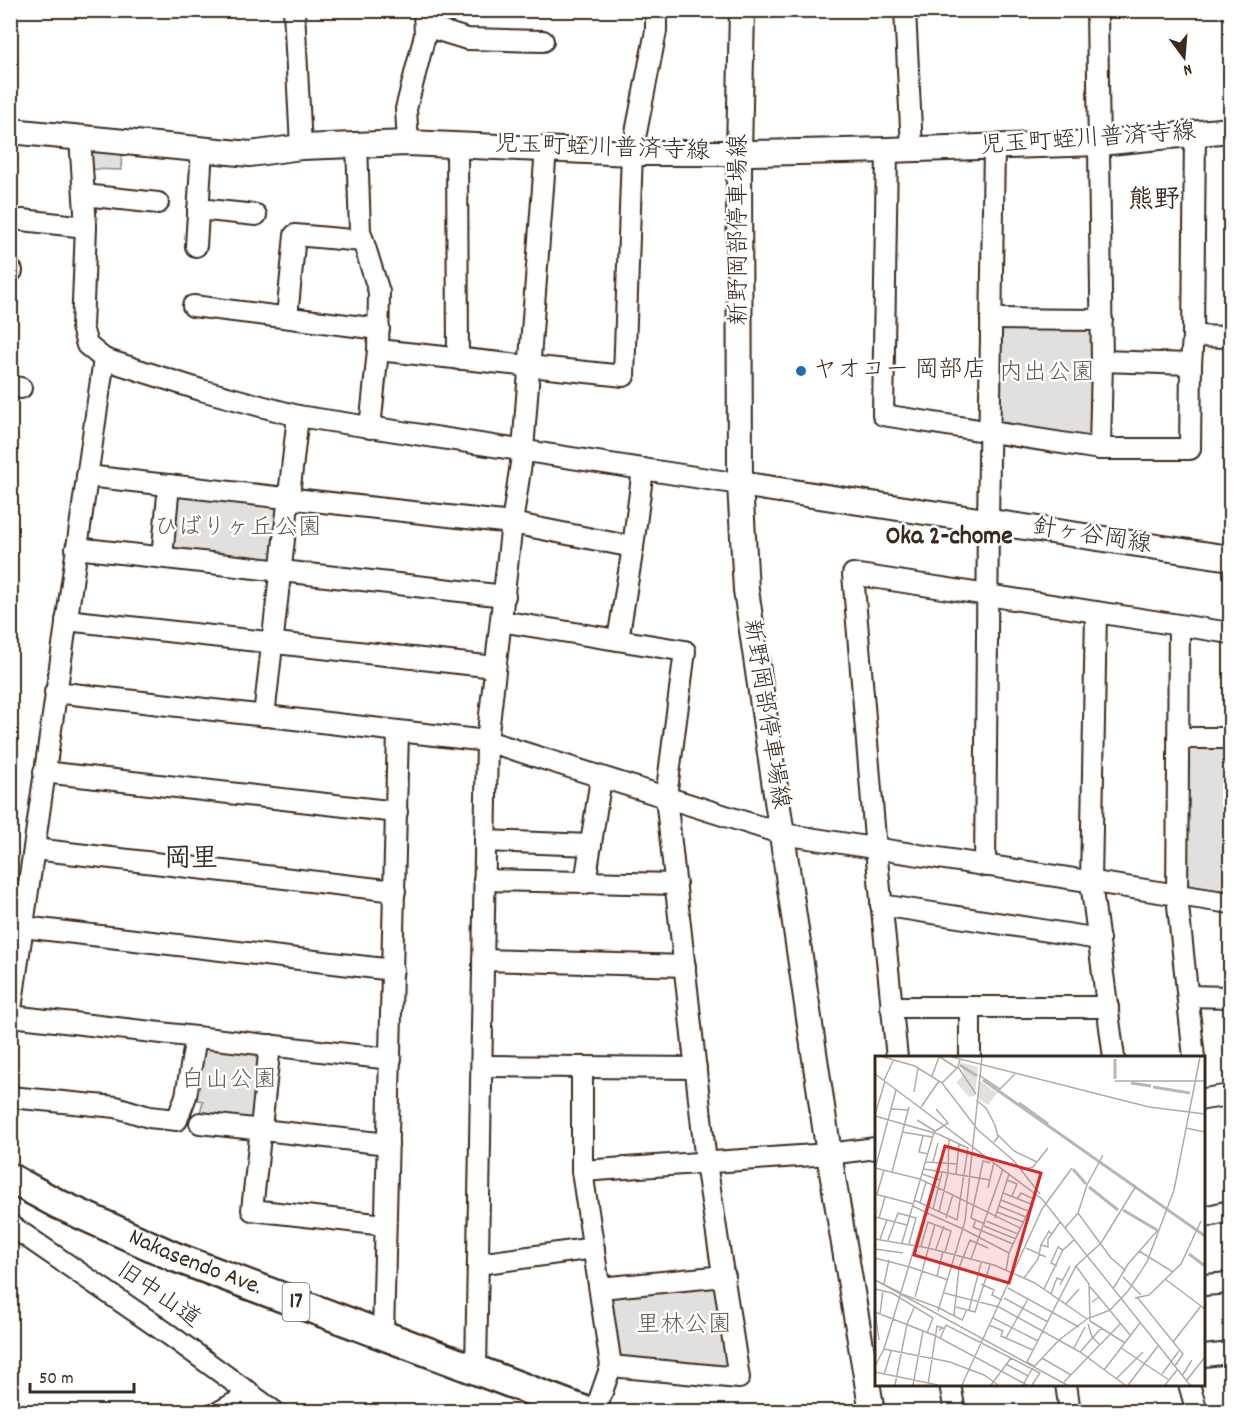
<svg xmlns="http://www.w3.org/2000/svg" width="1241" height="1422" font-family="Dekko,'Klee One',sans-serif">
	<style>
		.green { fill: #e2e0de; stroke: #8e857e; stroke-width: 1.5 }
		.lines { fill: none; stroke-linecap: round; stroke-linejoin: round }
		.minor-casing { stroke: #3b2a1e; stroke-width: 24 }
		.major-casing { stroke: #3b2a1e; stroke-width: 28 }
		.highway-casing { stroke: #3b2a1e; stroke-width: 33 }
		.minor { stroke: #fff; stroke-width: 20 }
		.major { stroke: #fff; stroke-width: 24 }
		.highway { stroke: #fff; stroke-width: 28 }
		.poi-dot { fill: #1f6fb2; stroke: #fff; stroke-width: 2 }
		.labels { text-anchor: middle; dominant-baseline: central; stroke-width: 5; stroke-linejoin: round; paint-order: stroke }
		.shield { fill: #fff; stroke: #766a62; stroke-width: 1.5 }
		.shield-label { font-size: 22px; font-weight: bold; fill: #3b2a1e }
		.street-label { font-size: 24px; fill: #3b2a1e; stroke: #fff }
		.poi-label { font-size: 24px; fill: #3b2a1e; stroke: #fff; text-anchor: start }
		.park-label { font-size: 24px; fill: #65584e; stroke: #fff }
		.neighbourhood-label { font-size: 26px; font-weight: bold; fill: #3b2a1e; stroke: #fff }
		.quarter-label { font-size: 27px; font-weight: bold; fill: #3b2a1e; stroke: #fff }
		.inset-river { fill: none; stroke: #bcb6b3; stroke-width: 3 }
		.inset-road { fill: none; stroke: #b1aaa5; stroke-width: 1.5 }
		.view { fill: #d62828; fill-opacity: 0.15; stroke: #d62828; stroke-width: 3 }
		.inset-edge { fill: none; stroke: #3b2a1e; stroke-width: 3 }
	</style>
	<rect width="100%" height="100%" fill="#fff"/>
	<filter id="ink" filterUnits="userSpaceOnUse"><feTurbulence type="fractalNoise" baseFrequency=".0167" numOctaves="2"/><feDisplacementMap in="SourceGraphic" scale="12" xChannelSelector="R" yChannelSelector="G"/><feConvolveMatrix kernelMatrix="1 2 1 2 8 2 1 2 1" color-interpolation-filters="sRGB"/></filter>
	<g filter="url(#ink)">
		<g class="green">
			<polygon points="89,145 122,149 121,170 91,169"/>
			<polygon points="1000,323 1095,325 1094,436 1089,441 1003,427 998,422"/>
			<polygon points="177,493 282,504 274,563 171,549"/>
			<polygon points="1184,744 1230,744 1230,892 1185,885"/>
			<polygon points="198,1046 264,1052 257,1124 199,1117 203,1101 193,1099"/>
			<polygon points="719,1284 733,1371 620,1360 618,1357 608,1298 613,1293"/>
		</g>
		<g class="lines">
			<defs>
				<g id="minor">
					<polyline points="294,10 301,147"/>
					<polyline points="905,10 912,148"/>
					<polyline points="1097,10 1102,361 1100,449"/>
					<polyline points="425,26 467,39 543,41"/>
					<polyline points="80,138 86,227 82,327 87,345 104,359 201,390 298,416 740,484"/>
					<polyline points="408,143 406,109 425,35 424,10"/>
					<polyline points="357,144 360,231 379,292 378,350 370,428"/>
					<polyline points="457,144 458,359"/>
					<polyline points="887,150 883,415 1100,449 1190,449 1191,364 1193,336 1195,133"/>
					<polyline points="84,195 158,203"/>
					<polyline points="198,209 256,215"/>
					<polyline points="22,220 86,227"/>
					<polyline points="196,246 202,149"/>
					<polyline points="10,271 12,271"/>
					<polyline points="193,306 379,329"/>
					<polyline points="287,317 295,235 363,241"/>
					<polyline points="991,319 1102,320"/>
					<polyline points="1193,336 1230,337"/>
					<polyline points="378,350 624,376 632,153 656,31 656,10"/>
					<polyline points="1102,361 1191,364"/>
					<polyline points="10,386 21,388"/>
					<polyline points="87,476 512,523 633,547 618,640"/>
					<polyline points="633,547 643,469"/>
					<polyline points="76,548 505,596"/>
					<polyline points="162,557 169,485"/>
					<polyline points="1096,612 1091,882 1114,1058"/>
					<polyline points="66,620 495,667"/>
					<polyline points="501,621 685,651 666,797 706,1163 739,1378 611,1366"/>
					<polyline points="1179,626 1177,896 1194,1058"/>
					<polyline points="55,692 487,741 783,834 1230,903"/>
					<polyline points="264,716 298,416"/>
					<polyline points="1178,738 1230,738"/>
					<polyline points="44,772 397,812"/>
					<polyline points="485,841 591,845"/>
					<polyline points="34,849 395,891"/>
					<polyline points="985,866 988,521 994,147"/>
					<polyline points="484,880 676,884"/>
					<polyline points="585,883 601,778"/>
					<polyline points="881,905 1099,939"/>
					<polyline points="23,927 393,970"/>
					<polyline points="483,960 685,966"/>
					<polyline points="1188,996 1230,997"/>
					<polyline points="891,1007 1108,1007"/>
					<polyline points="10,1016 104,359"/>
					<polyline points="11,1016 391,1059"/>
					<polyline points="270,1045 252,1210 385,1225"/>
					<polyline points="897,1058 876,850 853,574 1230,633"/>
					<polyline points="970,1058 970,1007"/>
					<polyline points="482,1066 696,1068"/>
					<polyline points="582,1067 582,1171 611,1366 595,1412"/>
					<polyline points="10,1097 116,1107 149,1117 177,1120 186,1096 196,1037"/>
					<polyline points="1204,1099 1230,1095"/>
					<polyline points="200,1123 388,1144"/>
					<polyline points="582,1171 829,1154 876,1148"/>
					<polyline points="1204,1217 1230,1211"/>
					<polyline points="10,1225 171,1336 275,1412"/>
					<polyline points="478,1264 594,1248"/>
					<polyline points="1204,1285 1230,1283"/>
					<polyline points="600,1288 725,1276"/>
					<polyline points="383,1335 398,731"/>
					<polyline points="1204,1356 1230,1353"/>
					<polyline points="476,1370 487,741 512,523 523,450 546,148"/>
					<polyline points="950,1384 955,1412"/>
					<polyline points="1066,1384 1070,1412"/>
					<polyline points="1189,1384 1197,1412"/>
					<polyline points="219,1412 240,1400 248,1391"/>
				</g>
				<g id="major">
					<polyline points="742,10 739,153 740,484 746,590 829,1154 872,1412"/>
					<polyline points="10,131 250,154 301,147 408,143 632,153 753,153 887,150 1100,143 1230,130"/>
					<polyline points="740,484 1230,558"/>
				</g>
				<g id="highway">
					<path id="s1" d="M10,1178L58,1204L175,1257L588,1412"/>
				</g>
			</defs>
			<use href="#minor" class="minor-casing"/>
			<use href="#major" class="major-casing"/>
			<use href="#highway" class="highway-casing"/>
			<use href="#minor" class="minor"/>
			<use href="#major" class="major"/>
			<use href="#highway" class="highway"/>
		</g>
	</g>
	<circle class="poi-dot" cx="801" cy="371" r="6"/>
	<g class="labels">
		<rect class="shield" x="282.5" y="1283" width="27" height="38" rx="4.5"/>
		<g class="shield-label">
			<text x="296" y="1302">17</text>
		</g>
		<g class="street-label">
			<text transform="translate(1088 140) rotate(-4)">児玉町蛭川普済寺線</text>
			<text transform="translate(602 149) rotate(2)">児玉町蛭川普済寺線</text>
			<text transform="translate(740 230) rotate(-90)">新野岡部停車場線</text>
			<text transform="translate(1092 537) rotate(9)">針ヶ谷岡線</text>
			<text transform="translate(765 714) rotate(81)">新野岡部停車場線</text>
			<text stroke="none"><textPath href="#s1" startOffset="204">Nakasendo Ave.</textPath></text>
			<text transform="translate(158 1296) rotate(35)">旧中山道</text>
		</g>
		<g class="poi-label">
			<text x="813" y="371">ヤオコー 岡部店</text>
		</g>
		<g class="park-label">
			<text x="1047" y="374">内出公園</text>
			<text x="238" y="529">ひばりヶ丘公園</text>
			<text x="229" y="1081">白山公園</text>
			<text x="684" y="1326">里林公園</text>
		</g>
		<g class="neighbourhood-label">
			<text x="1154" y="201">熊野</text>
			<text x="949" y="537">Oka 2-chome</text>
		</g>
		<g class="quarter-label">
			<text x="191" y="860">岡里</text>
		</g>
	</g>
	<g transform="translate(875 1056)">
		<rect width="330" height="330" fill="#fff"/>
		<path d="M85,6L103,11L100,40L94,41L81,26L89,19ZM105,25L122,37L113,49L102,42Z" fill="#e2e0de"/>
		<path class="inset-river" d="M240,3V23M85,9L102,20M108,24L330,180M256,27L276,30M278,31L315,37M144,47L173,68M198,113L211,128M214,131L243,154M248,154L282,174M314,198L330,210"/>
		<path class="inset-road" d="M8,1L40,10L67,27L103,74L139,105L165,138M65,1L82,12M77,1L274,51L330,58M83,11L101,38M0,18L167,143L315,329M104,19L125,33L140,18M57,20L64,1M9,24L19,3M240,25H330M67,27L83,11L85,3M39,36L43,12M101,44L111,52L120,69L123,81L119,86M46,51L64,25M16,53L34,54M0,59L10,25M0,60L63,78L93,92L82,164L39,144M42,64L60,75M311,72L330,76M27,76L57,81M123,79L139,95L162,106M48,80L44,96L53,98M51,106L82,108M58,106L63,87M0,112L45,123L145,172M0,113L21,34M49,113L115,124M146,114L158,111L173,92M17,116L34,51M47,118L65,124M81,118L84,88M132,124L142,128L137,140M113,132L119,106M128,137L156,148M0,138L38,148M2,138L9,114M126,144L153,155M45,147L51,126M38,150L50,156L58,129M124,150L151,161M58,153L67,116M64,156L73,117L74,82M122,156L148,166M203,157L236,202L251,215M0,161L32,169M4,162L10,141M71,162L78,138M120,162L134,118M101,164L98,171L138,188M111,165L143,178M110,168L96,162L108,105L115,107M109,170L141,183M190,172L203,157L212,129L228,99M88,173L134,197M177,179L174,175L166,189L173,191V183L177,178L185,166M0,183L53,192L119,209L160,227L212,263L235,254L253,235L272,206L299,134L325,1M5,183L12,164M13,184L23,157L41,162L34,188M27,187L59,76L73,67L61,53M46,190L53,166L76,175L70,196M151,192L171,201M0,193L28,197M61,193L69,170M264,195L298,216M0,202L35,211M96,203L128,113M182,210L176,207L183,191L188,194M201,210L214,228L215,265L250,287M35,211L73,224M131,214L134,197L159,143L146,137L142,143M62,220L68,195M248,221L266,239M149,222L163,203L166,189M290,223L330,253M0,224L26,237M0,224L192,329M9,228L14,204M106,228L119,234L117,239L127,244M185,229L195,210M215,231L224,241L217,246M133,232L204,271M0,233L17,237L58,262L52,277M169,233L188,194L199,184M238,233L253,208L283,174M69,237L124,251L205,296L250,329M27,238L64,252M176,238L182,222L187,224M40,241L60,168M224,241L255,279M262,241L308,298L300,310M129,242L173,266M260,242L274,239L306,208L326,165M190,249L204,233M81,251L100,256L115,209M64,252L87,264L92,253M94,254L106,207M63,255L90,165L107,1M0,256L61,280L152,329M0,256L4,284M5,258L8,234M79,259L84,212L95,184L113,192M118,262L163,285M213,268L217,281L225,289M114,269L128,275L126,280L158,294M131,282L153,243M65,283L71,269L136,302L165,317L157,329M298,286L326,250M199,292L210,271M246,292L294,324M9,293L75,306L109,319L123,329M205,296L227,271M167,302L196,319M131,308L153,320M0,310L9,293L50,156L88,173M159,310L152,306L201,210L226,187L261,130M229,314L265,267M0,316L63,329M287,318L304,295M9,319L16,295M307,320L317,304M241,323L268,296M311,325L330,301M189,326L246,267M20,329L32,268L39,252M38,329L48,275M53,329L62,270L68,272L64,274M87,329L167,153L197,112M116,329L136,302M148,329L157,313L184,284L212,263M253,329L283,290M290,329L302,314"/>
		<path class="view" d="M70,90L166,117L134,227L39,199Z"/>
		<rect width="330" height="330" class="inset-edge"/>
	</g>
	<rect width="1241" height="1422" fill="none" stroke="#fff" stroke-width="36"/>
	<rect x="18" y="18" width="1205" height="1386" fill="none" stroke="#3b2a1e" stroke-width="2" filter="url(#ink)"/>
	<g transform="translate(1184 57) rotate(164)" stroke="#ffffff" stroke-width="4.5" paint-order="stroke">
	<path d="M0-4.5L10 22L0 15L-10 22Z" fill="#3b2a1e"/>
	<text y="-9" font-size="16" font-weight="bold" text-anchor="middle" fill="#3b2a1e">N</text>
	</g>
	<path d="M30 1383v9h104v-9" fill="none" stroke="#3b2a1e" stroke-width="3"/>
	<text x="39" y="1383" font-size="18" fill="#3b2a1e" stroke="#ffffff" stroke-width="4.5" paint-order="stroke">50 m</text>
</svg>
